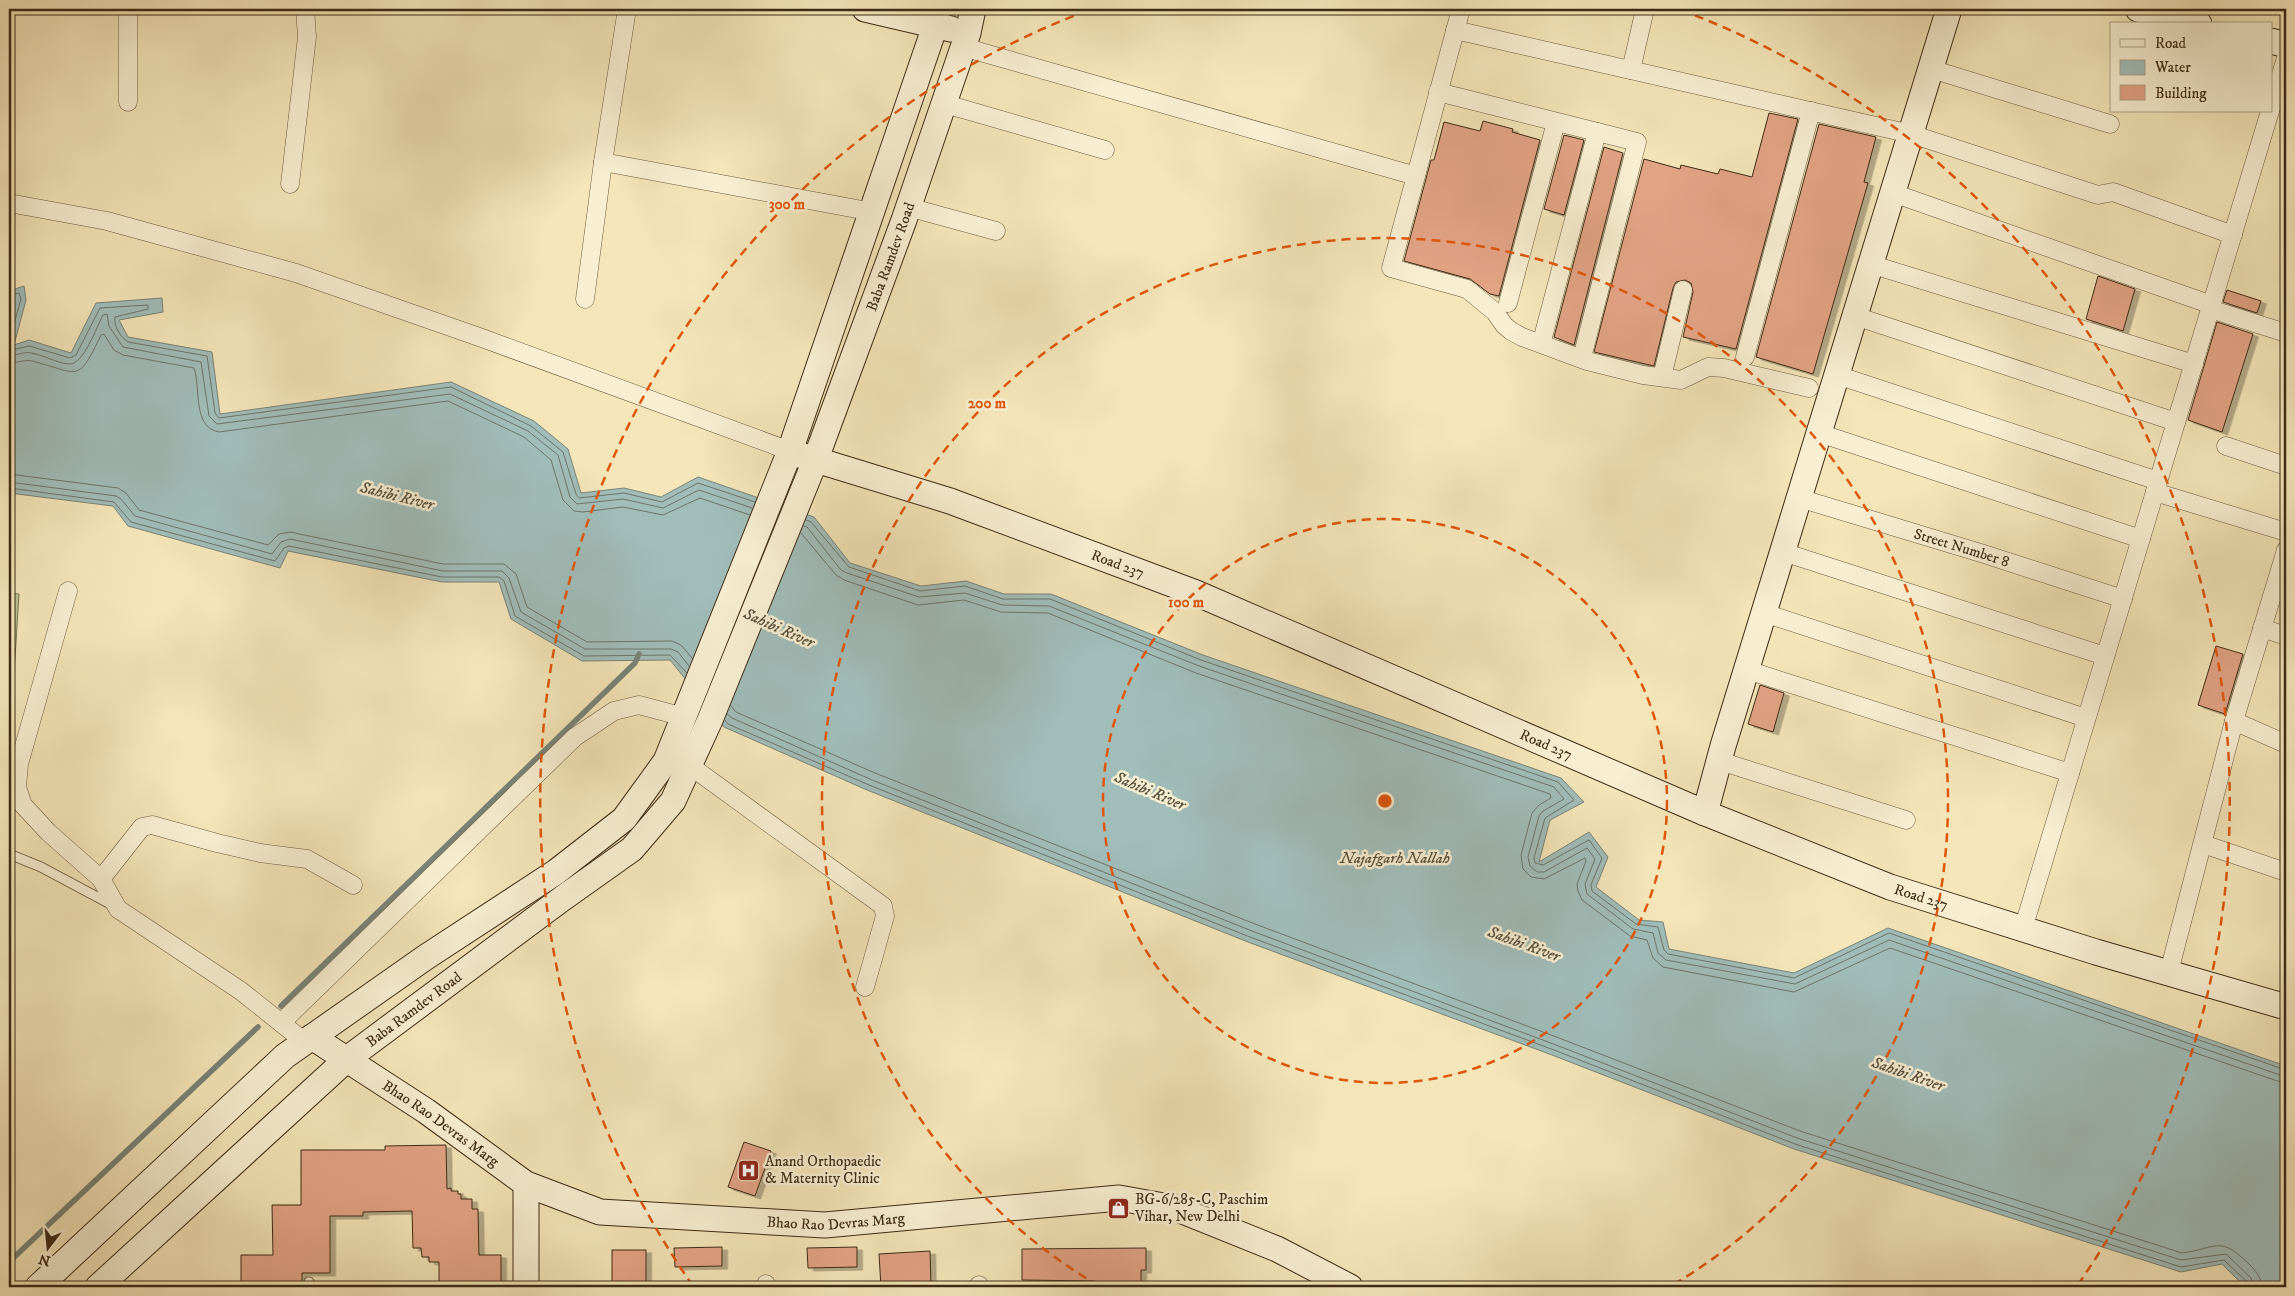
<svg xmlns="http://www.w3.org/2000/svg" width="2295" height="1296" font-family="'IM FELL DW Pica',serif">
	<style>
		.green { fill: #b9c691; stroke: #7b7853 }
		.water { fill: #a0bdba; stroke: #788378 }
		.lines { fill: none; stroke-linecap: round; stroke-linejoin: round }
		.shore { stroke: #6e7468; stroke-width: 1 }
		.stream { stroke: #788378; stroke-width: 5.5 }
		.building { fill: #e2a385; stroke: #3d2b15; filter: url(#shadow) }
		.lane-casing { stroke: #6b5a3e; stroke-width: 11 }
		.street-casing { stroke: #6b5a3e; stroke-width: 19 }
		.secondary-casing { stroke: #3d2b15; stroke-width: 27 }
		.lane { stroke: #f8efd2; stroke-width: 9 }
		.street { stroke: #f8efd2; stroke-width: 18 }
		.secondary { stroke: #f8efd2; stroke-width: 25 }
		.ring { fill: none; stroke: #df570c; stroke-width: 2.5; stroke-dasharray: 9 6 }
		.labels { text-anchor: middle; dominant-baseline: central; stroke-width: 5; stroke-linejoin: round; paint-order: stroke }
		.street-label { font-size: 15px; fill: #3d2b15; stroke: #f8efd2 }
		.poi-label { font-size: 15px; fill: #3d2b15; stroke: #f8efd2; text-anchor: start }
		.water-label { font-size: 16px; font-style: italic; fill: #56503e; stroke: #f8efd2 }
		.centre { fill: #df570c; stroke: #f8efd2; stroke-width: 2.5 }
		.ring-label { font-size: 15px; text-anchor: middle; font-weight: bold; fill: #df570c; stroke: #f8efd2; stroke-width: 5; stroke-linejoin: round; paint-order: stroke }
	</style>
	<defs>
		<filter id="shadow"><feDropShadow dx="5.5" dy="3" stdDeviation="0" flood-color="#0004"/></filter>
	</defs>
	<rect width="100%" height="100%" fill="#f4e6b9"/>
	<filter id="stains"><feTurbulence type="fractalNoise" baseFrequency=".004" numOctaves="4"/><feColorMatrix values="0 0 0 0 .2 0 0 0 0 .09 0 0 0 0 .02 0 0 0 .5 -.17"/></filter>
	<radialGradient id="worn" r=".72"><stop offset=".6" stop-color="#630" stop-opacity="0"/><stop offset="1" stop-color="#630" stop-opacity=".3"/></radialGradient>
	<polygon class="green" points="9,593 19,594 9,755"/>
	<polygon class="water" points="24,286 26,300 14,345 29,340 71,353 96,303 162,298 163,312 119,320 128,337 212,352 220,414 451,382 534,421 568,449 581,493 624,488 661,497 698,477 814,517 850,563 921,586 966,581 1004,594 1051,594 1203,655 1561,778 1584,802 1550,820 1539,862 1589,832 1608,857 1596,887 1639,920 1663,922 1669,949 1794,973 1888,928 2286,1066 2286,1287 2245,1287 2222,1264 2181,1272 1794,1149 1552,1055 1248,942 867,790 724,727 670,660 582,661 511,619 499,582 442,582 288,551 280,568 128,526 113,506 9,493 9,291"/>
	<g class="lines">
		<g class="shore">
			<path d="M9,295L19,293L21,299L9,342L11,347L16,349L29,346L70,358L76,355L100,308L148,305V309L115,317C113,325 121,338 128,342L207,356L215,413L219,418L451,387L531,426L563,452L576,494L579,498L624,493L662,502L698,483L755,502"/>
			<path d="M9,354C17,357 23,351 31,353C44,355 56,363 69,364C83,366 97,326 103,315L107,314L109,326L123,347L201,362L209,416L217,424L450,394L528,431L558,455L570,497L577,504L623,499L663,508L699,490L752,508"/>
			<path d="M9,362C17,364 24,359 32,361C80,373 77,385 101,335L104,334L114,350L123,355L194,368C201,388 192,427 219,432L448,401L524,437L551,460L563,500L574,511L583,512L623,507L663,515L700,498L750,515"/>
			<polyline points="9,474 118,488 126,493 139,510 268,545 279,534 290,532 443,564 504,564 516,574 527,607 587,642 672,641 681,645 692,658"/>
			<polyline points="9,482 116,496 121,499 135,516 272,554 281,542 290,539 443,571 502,571 509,578 521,612 585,649 671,649 678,652 689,666"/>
			<polyline points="9,488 114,502 131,522 275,561 284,548 289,546 442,577 499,577 504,581 515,616 584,656 670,655 687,673"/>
			<polyline points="806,520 811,522 849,567 920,591 965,586 1003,599 1050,599 1201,660 1558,782 1574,800 1545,818 1534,858 1535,863 1543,865 1589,840 1602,858 1591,885 1592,891 1636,924 1658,927 1664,950 1668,954 1794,978 1889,933 2286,1070"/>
			<polyline points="804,526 807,527 841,570 847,573 919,597 965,593 1002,605 1049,606 1199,666 1554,787 1564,799 1543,811 1539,816 1528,857 1530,866 1537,872 1544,872 1587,848 1595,859 1585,884 1587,894 1633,929 1653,933 1658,953 1666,960 1795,984 1889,940 2286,1077"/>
			<polyline points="801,533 836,575 844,580 918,605 964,600 1001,612 1048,613 1196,673 1550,794 1551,798 1539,805 1532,813 1521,855 1523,869 1531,877 1544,879 1585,858 1586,861 1577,884 1578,891 1582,900 1630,936 1647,940 1653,958 1663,967 1794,992 1890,948 2286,1084"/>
			<path d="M731,706L736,712L875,773L1255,924L1559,1038L1800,1131L2182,1253C2218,1248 2219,1235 2249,1264C2256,1271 2261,1277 2262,1287"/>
			<polyline points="727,714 732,718 872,780 1252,931 1556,1045 1797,1138 2181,1260 2226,1254 2251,1278 2254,1287"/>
			<polyline points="725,720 728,724 869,785 1250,937 1554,1050 1795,1144 2181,1267 2224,1260 2247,1282 2248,1287"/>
		</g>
		<g class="stream">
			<polyline points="281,1006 635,663 639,654"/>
			<polyline points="9,1262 258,1027"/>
		</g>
	</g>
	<g class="building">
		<polygon points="1769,113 1798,119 1736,349 1683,337 1693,292 1691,283 1685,280 1676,282 1673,288 1654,366 1594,352 1644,159 1680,169 1681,165 1718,174 1720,169 1752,177"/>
		<polygon points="1483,121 1513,129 1512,132 1540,140 1499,296 1490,294 1470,279 1404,261 1431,160 1434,160 1444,122 1480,131"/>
		<polygon points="1819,124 1876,137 1864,182 1868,183 1813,374 1756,357"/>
		<polygon points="1564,135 1584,140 1564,215 1544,209"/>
		<polygon points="1604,147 1623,153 1574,345 1554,337"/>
		<polygon points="2098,276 2135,289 2123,331 2086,319"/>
		<polygon points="2227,290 2261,301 2257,313 2223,302"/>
		<polygon points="2217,322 2253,334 2222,432 2188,420"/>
		<polygon points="2216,646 2243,654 2225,714 2198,705"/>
		<polygon points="1760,685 1784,693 1773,732 1748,724"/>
		<polygon points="744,1142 771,1151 755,1196 728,1187"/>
		<polygon points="446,1145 447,1189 451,1188 451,1191 458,1191 458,1194 461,1194 461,1199 472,1199 472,1209 478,1209 479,1255 501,1255 501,1285 496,1285 496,1287 439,1287 439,1262 429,1262 429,1257 422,1257 421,1248 413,1248 412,1211 363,1212 363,1216 330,1216 330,1273 302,1273 302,1287 241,1287 241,1255 273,1255 272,1205 301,1205 301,1150 385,1150 385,1146"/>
		<polygon points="722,1247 722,1266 675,1267 674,1248"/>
		<polygon points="857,1247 857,1267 808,1268 807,1248"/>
		<polygon points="1146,1248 1146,1270 1141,1270 1141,1287 1095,1287 1095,1281 1022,1280 1022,1249"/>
		<rect x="612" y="1250" width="34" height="37"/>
		<polygon points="930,1251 931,1287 881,1287 879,1254"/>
	</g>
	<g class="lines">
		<defs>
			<g id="lane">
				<polyline points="9,854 41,867 114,906"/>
				<polyline points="309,1282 309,1287"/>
			</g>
			<g id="street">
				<polyline points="1461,9 1391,268 1467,289 1495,312 1504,325 1511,331 1522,337 1587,361 1643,375 1681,380 1708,367 1724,368 1809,388"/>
				<polyline points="1455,30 1911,134 2098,195 2113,192 2233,235"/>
				<polyline points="963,47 1416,176"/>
				<polyline points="1931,69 2110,124"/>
				<polyline points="1631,70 1645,9"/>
				<polyline points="1438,92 1637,142 1584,350"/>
				<polyline points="128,102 128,9"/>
				<polyline points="942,103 1105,150"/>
				<polyline points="2271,108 2286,58"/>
				<polyline points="603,162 873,212"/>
				<polyline points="290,184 307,37 305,9"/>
				<polyline points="1893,193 2212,305"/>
				<polyline points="9,203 107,221 296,273 482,338 790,451"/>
				<polyline points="908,207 996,231"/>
				<polyline points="1870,264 2194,364"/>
				<polyline points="585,299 603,162 627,9"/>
				<polyline points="1508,303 1556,122"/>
				<polyline points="2210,309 2286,333"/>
				<polyline points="1855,316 2176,422"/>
				<polyline points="1543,337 1597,132"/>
				<polyline points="1745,357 1811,111"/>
				<polyline points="1837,375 2158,481"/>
				<polyline points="1662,377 1683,290"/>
				<polyline points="1819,433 2141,539"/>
				<polyline points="2226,446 2286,466"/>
				<polyline points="2155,492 2286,532"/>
				<path id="s1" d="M1799,498L1984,554L2123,599"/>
				<polyline points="1783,552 2105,656"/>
				<polyline points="68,591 19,764 17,787 23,805 48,832 101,879 118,909 241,991 305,1042"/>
				<polyline points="1764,613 2086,718"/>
				<polyline points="2262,628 2286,636"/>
				<polyline points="1747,670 2070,773"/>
				<polyline points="2234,721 2286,744"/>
				<polyline points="1720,761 1906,820"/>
				<polyline points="689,765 883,906 885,916 865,987"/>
				<polyline points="2203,844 2286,872"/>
				<polyline points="101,879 142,827 152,825 217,843 260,853 307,859 353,885"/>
				<polyline points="2023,929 2270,111"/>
				<polyline points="2169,972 2234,721 2286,550"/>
				<polyline points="281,1023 575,737 614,711 639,705 684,717"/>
				<polyline points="766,1284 766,1287"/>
				<polyline points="979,1287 979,1285"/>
			</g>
			<g id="secondary">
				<polyline points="865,9 951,29"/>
				<polyline points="2138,9 2199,24"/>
				<polyline points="2271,41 2286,45"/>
				<path id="s2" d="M800,455L950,501L1196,593L1705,813L1890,887L2096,952L2286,1007"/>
				<polyline points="1705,813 1723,746 1949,9"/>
				<path id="s3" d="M312,1037L426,1111L526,1184L600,1212L825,1225L1119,1198L1175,1208L1277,1249L1350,1287"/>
				<polyline points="526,1184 526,1287"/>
				<polyline points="38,1287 285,1056 426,957 556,872 624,819 666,761 790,451 935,26 938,9"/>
				<path id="s4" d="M98,1287L347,1059L563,898L632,849L673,801L710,720L815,461L904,220L968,33L973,9"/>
			</g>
		</defs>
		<use href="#lane" class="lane-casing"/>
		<use href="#street" class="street-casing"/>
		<use href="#secondary" class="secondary-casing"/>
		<use href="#lane" class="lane"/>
		<use href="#street" class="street"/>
		<use href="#secondary" class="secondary"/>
	</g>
	<g class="ring">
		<circle cx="1385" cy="801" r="282"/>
		<path d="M1099 1286A563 563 0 1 1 1671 1286"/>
		<path d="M693 1286A845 845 0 0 1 1089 10M1681 10A845 845 0 0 1 2077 1286"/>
	</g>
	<defs>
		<symbol id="hospital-square" viewBox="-11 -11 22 22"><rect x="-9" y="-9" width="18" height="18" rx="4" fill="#8f2418" stroke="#f8efd2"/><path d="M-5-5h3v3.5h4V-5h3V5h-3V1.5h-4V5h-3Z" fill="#fff"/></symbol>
		<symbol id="shop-square" viewBox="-11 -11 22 22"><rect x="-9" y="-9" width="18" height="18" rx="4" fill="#8f2418" stroke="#f8efd2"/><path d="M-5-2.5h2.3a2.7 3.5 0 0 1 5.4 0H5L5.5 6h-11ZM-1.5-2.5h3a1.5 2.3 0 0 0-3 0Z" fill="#fff"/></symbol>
	</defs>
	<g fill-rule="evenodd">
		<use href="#hospital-square" x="736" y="1158" width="25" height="25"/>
		<use href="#shop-square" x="1106" y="1196" width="25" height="25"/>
	</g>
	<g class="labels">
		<g class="street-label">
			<text stroke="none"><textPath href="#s4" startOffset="1341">Baba Ramdev Road</textPath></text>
			<text stroke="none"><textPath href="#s1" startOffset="170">Street Number 8</textPath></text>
			<text stroke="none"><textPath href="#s2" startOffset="336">Road 237</textPath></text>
			<text stroke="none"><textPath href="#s2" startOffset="801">Road 237</textPath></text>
			<text stroke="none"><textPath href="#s2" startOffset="1206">Road 237</textPath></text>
			<text stroke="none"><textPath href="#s4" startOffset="421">Baba Ramdev Road</textPath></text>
			<text stroke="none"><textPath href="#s3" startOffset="155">Bhao Rao Devras Marg</textPath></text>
			<text stroke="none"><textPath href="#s3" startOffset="575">Bhao Rao Devras Marg</textPath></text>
		</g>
		<g class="poi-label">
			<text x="765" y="1161">Anand Orthopaedic<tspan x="765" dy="17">&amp; Maternity Clinic</tspan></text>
			<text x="1135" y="1199">BG-6/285-C, Paschim<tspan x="1135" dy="17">Vihar, New Delhi</tspan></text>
		</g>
		<g class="water-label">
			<text transform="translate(397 496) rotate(14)">Sahibi River</text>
			<text transform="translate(779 628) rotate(24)">Sahibi River</text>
			<text transform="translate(1150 791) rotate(23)">Sahibi River</text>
			<text x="1395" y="858">Najafgarh Nallah</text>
			<text transform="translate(1524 944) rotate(20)">Sahibi River</text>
			<text transform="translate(1908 1074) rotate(19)">Sahibi River</text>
		</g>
	</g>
	<circle cx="1385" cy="801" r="8" class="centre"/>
	<g class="ring-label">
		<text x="787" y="209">300 m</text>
		<text x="987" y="408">200 m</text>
		<text x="1186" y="607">100 m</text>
	</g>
	<rect width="2295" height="1296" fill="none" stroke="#f4e6b9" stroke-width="30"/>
	<rect x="10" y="10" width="2275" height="1276" fill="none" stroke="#3d2b15" stroke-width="2.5"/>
	<rect x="15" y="15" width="2265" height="1266" fill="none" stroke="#3d2b15"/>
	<rect x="2110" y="22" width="162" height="90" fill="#f8efd2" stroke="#ada186"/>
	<rect x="2120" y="39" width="25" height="8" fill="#f8efd2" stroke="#ada186"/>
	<text x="2155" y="48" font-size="15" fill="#3d2b15">Road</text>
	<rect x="2120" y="60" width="25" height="15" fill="#a0bdba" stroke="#ada186"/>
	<text x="2155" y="72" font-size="15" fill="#3d2b15">Water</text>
	<rect x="2120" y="85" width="25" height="15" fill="#e2a385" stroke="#ada186"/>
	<text x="2155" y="98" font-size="15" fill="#3d2b15">Building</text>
	<g transform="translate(48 1248) rotate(196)" stroke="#f8efd2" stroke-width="4" paint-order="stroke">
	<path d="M0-4L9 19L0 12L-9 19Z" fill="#3d2b15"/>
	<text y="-8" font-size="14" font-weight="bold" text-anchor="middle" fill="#3d2b15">N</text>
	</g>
	<rect width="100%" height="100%" filter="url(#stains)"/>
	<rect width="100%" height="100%" fill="url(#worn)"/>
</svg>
